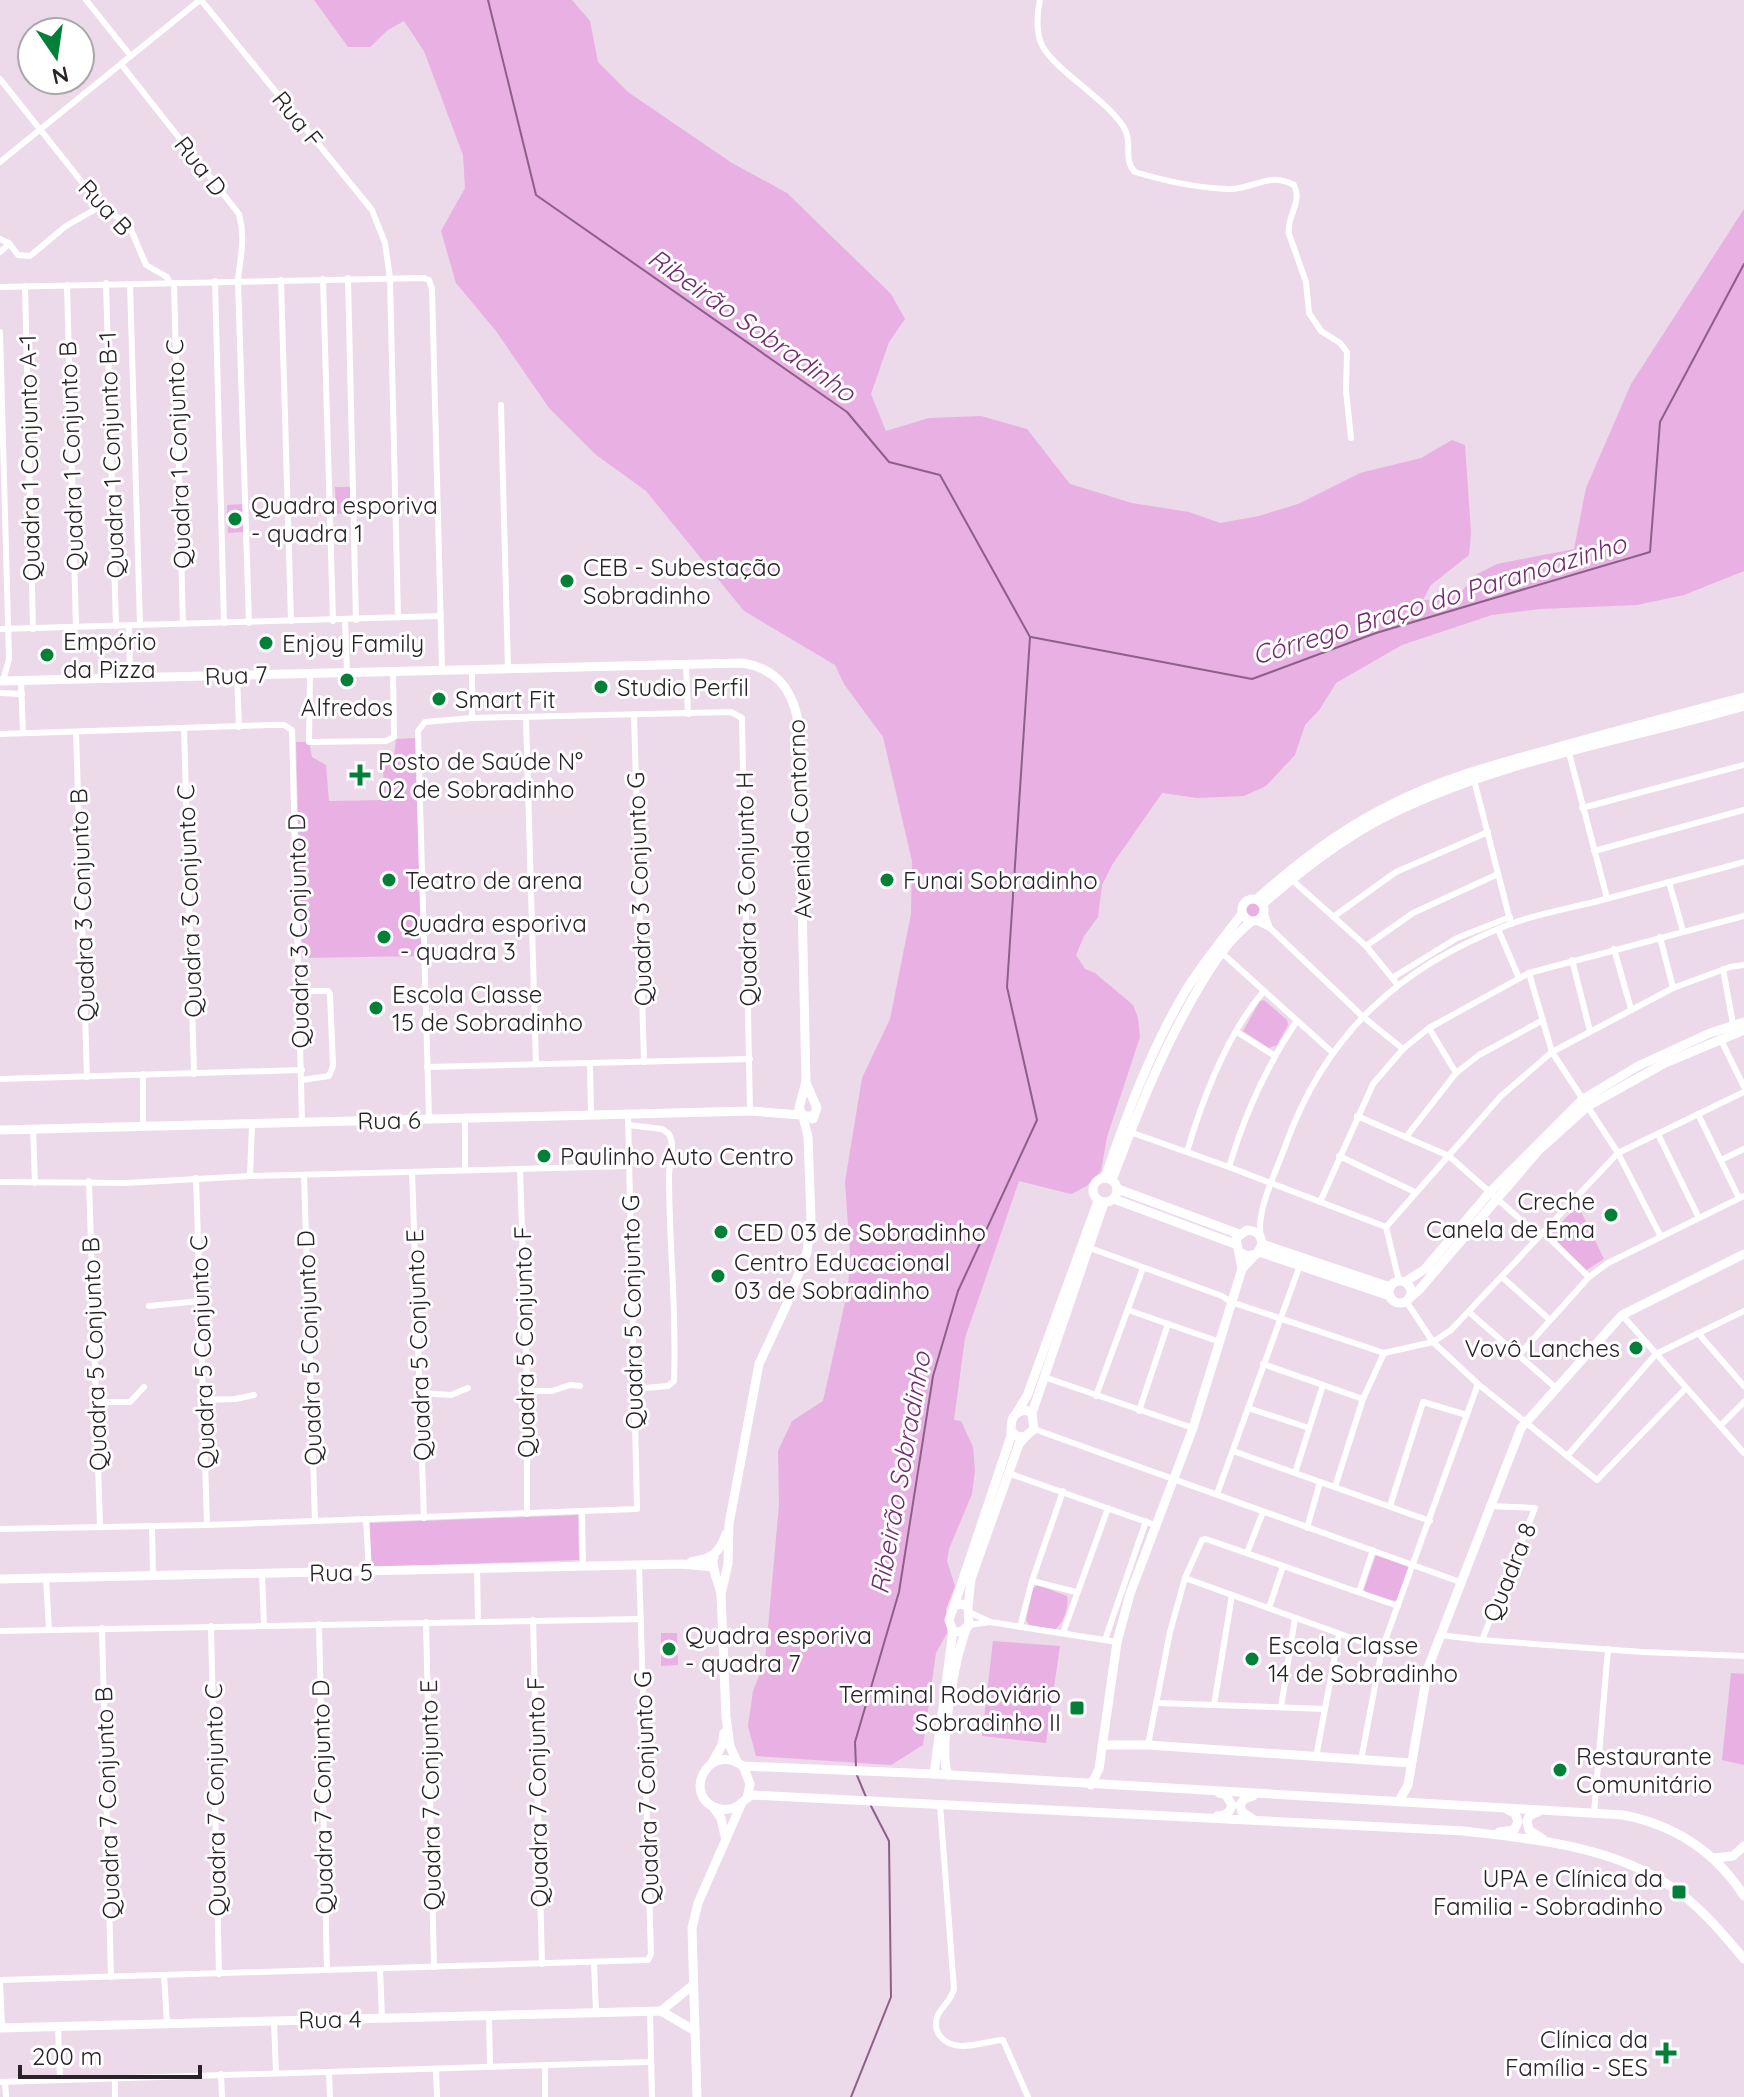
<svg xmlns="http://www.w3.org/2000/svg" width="1744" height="2097" font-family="Quicksand,sans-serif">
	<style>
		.green { fill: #e9b0e3 }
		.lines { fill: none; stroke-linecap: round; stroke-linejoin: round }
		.stream { stroke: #8c6087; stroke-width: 2 }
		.street { stroke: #fff; stroke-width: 6 }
		.secondary { stroke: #fff; stroke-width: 9 }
		.poi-dot { fill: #038038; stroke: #fff; stroke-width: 3 }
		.labels { text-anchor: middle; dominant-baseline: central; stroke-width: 6; stroke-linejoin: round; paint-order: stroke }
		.street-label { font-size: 24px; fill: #292228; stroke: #fff }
		.poi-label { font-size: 24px; fill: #292228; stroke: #fff; text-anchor: start }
		.water-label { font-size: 26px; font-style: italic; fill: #732b6f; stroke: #fff }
	</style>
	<rect width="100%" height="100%" fill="#ecd9ea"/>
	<g class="green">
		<polygon points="314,0 572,0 590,21 598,62 628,92 732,163 787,193 891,294 905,319 889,342 871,394 886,431 929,418 981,416 1027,429 1070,484 1132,503 1189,512 1220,523 1259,516 1298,504 1360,473 1421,458 1452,440 1465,445 1471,533 1469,555 1431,585 1423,600 1444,599 1462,591 1477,574 1497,564 1574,549 1586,488 1631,384 1744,209 1744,571 1684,595 1637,605 1540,609 1492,615 1402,645 1336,683 1320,709 1305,725 1295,755 1266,786 1244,796 1197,798 1162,793 1112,865 1102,885 1098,917 1084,936 1076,955 1085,969 1095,973 1133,1005 1138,1018 1140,1037 1107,1137 1101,1171 1087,1186 1071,1194 1019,1181 965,1338 954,1420 961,1421 973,1447 975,1470 972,1494 949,1549 947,1561 955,1586 946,1609 947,1633 936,1653 923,1745 891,1765 756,1756 748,1726 753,1691 765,1661 779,1505 778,1451 792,1421 823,1401 848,1289 850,1253 845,1182 862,1078 890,1019 911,914 912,861 883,737 844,684 835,665 744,611 646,491 595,454 549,408 496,331 456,283 441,231 465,188 463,155 424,51 404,21 388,30 370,47 348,47"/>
		<polygon points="335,487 350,487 350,513 336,514"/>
		<polygon points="243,504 244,532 228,533 227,505"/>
		<polygon points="416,738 422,956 302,958 296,742 309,742 312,757 326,765 329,801 384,800 383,759 394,757 396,739"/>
		<circle cx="1252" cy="911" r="10"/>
		<polygon points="1264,1000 1287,1020 1288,1025 1277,1045 1269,1048 1243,1031 1260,1001"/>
		<polygon points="1578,1205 1604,1259 1585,1271 1550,1235"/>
		<polygon points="578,1515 579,1560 371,1567 370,1523"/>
		<polygon points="1376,1555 1409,1567 1398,1599 1395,1601 1365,1592 1364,1589"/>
		<path d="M1038,1585L1067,1596C1069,1606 1064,1623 1055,1629L1030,1626L1026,1620L1033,1588Z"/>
		<polygon points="661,1633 677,1633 678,1665 661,1666"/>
		<polygon points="993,1641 1060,1646 1046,1743 982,1736"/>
		<polygon points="1731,1673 1744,1674 1744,1765 1722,1760"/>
	</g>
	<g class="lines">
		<g class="stream">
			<polyline points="488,0 536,195 847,412 889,462 940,475 1030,637 1007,987 1037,1120 958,1291 933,1376 899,1592 855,1742 856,1767"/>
			<polyline points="1031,637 1252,679 1376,633 1650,552 1660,422 1744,264"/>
			<polyline points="856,1773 866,1797"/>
			<polyline points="851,2097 891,1997 889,1841 871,1806"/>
		</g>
		<g class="street">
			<polyline points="86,0 130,55"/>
			<polyline points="201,0 372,210 385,243 390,278 398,617"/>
			<path d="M1040,0C1037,12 1036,31 1041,43C1050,67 1105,98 1123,126C1134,143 1122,159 1135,172C1165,181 1196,188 1228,189C1254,190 1267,171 1294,185C1303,203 1286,216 1289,234L1306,282L1309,313L1321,331L1340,343L1347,352L1346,391L1351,438"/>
			<path d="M121,64L239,214C246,240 240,256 238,281L249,623"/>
			<polyline points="0,79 101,206 129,225 146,265 167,277 170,283"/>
			<polyline points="0,162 200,0"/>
			<polyline points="0,239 9,243 18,255 30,256 66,226 101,206"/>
			<polyline points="0,252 9,244"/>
			<polyline points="348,278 356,620"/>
			<polyline points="323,279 333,621"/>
			<polyline points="281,280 291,621"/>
			<polyline points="215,281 224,623"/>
			<polyline points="106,283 116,626"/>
			<polyline points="174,283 183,624"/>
			<polyline points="130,284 140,625"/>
			<polyline points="67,285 76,627"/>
			<polyline points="25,286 33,629"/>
			<polyline points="0,287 424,278 429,280 432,289 442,669"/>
			<polyline points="0,332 9,659 3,681"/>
			<polyline points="501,405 508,669"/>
			<polyline points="345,620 347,672"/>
			<polyline points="129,626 130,679"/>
			<polyline points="0,629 441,616"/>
			<polyline points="686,664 688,714"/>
			<polyline points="310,673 309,742 386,741 394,737 393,670"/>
			<polyline points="237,675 239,727"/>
			<polyline points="21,680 23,733"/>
			<polyline points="0,693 22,694"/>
			<polyline points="634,715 644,1062"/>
			<polyline points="472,718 731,712 742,718 750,1111"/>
			<polyline points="526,718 536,1064"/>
			<polyline points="184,728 194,1074"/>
			<polyline points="76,732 87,1077"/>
			<polyline points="0,734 270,725 284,725 292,730 302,1122"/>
			<polyline points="1569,753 1607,898"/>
			<polyline points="1474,780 1511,924"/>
			<polyline points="1582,808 1744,765"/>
			<polyline points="1594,851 1744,810"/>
			<polyline points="1291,879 1366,946 1398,985"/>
			<polyline points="1669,882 1683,931"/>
			<polyline points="1264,911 1270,928"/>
			<polyline points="1333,917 1396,872 1488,832"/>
			<polyline points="1255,921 1270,928 1362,1016 1403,1049"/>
			<polyline points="1498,929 1519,978"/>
			<polyline points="1660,937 1673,988"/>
			<polyline points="1366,946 1413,913 1498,874"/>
			<polyline points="1614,949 1631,1009"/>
			<polyline points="1222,953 1333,1053"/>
			<polyline points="1572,960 1590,1031"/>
			<polyline points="1723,969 1733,1024"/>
			<polyline points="1529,973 1552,1052 1618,1153 1661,1237"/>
			<polyline points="1392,978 1457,938 1510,917"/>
			<polyline points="300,991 328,991 330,994 333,1066 329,1076 302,1080"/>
			<polyline points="1429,1028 1456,1073"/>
			<polyline points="1237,1032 1275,1056"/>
			<polyline points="1720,1038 1744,1087"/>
			<polyline points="590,1063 591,1115"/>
			<polyline points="427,1067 750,1059"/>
			<polyline points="0,1079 302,1070"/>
			<polyline points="1698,1114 1739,1198"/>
			<polyline points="1357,1116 1449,1156 1539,1236"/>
			<polyline points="465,1118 465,1170"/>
			<polyline points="429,1119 418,731 425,722 472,718 472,669"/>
			<path d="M628,1125L662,1129L669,1134C676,1148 669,1161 669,1176C669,1245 677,1313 674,1381L668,1386L634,1389"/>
			<polyline points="143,1126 143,1074"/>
			<polyline points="33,1129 35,1183"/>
			<polyline points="1130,1132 1229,1167 1386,1227"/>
			<polyline points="1658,1134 1699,1218"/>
			<polyline points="1406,1137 1456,1073 1479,1055 1543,1020"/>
			<path d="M1187,1152C1203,1097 1226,1036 1263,992"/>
			<polyline points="1339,1156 1415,1192"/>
			<polyline points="1721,1160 1744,1149"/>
			<path d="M1229,1167C1244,1116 1266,1067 1296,1022"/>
			<polyline points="520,1169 527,1386 527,1514"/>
			<polyline points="412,1172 424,1518"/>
			<polyline points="304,1175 315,1521"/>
			<polyline points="250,1176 252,1124"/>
			<polyline points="196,1178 207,1525"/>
			<polyline points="89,1181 100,1527"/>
			<polyline points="0,1182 126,1183 250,1176 629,1166"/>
			<polyline points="1320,1202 1373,1084 1403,1049 1429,1028 1529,973 1744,916"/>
			<polyline points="1386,1227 1501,1096 1552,1052 1673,988 1730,967 1744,965"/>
			<polyline points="1386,1227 1399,1281"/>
			<polyline points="1543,1232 1589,1277"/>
			<path d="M1261,1237C1255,1211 1278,1168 1286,1144C1326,1033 1400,967 1508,925C1538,913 1572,908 1602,900C1650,887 1697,875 1744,862"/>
			<polyline points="1090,1248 1222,1296 1231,1302 1384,1353 1433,1342 1451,1330 1618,1153 1744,1092"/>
			<polyline points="1503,1278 1550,1320"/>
			<polyline points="1406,1301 1433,1342 1478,1384 1597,1480 1686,1388"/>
			<polyline points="149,1306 200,1301"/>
			<polyline points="1128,1310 1220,1342"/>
			<polyline points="1470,1313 1556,1388"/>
			<polyline points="1622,1315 1744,1453"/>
			<polyline points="1698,1333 1744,1386"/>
			<polyline points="1519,1355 1589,1277 1608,1263 1744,1196"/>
			<polyline points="1263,1364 1363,1399"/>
			<polyline points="1044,1377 1193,1428"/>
			<polyline points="527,1391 552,1391 570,1385 580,1386"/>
			<polyline points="420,1393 451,1395 468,1388"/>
			<polyline points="1096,1396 1143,1268"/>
			<polyline points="203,1400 235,1399 254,1395"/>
			<polyline points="96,1402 130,1402 144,1387"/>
			<polyline points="1248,1408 1309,1428"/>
			<polyline points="1139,1411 1168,1324"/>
			<polyline points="1720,1426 1744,1402"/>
			<polyline points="1034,1429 1460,1582"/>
			<polyline points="1233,1451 1430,1521"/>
			<polyline points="1567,1456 1656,1354 1744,1311"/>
			<polyline points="1008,1473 1155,1525"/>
			<polyline points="1295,1473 1323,1385"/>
			<polyline points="1335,1487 1363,1399 1384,1353"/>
			<polyline points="1217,1494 1300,1265"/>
			<polyline points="1390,1506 1423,1402 1467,1415"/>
			<polyline points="582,1512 583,1566"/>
			<polyline points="366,1519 369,1571"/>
			<polyline points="152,1526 153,1576"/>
			<polyline points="1307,1528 1320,1482"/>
			<polyline points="0,1529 207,1525 637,1509 628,1114"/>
			<polyline points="1247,1553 1263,1512"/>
			<polyline points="477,1568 478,1621"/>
			<polyline points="262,1573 264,1625"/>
			<polyline points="46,1578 49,1630"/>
			<polyline points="1185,1578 1382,1649"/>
			<polyline points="1032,1581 1076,1592"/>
			<polyline points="1359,1592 1373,1550"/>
			<polyline points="1269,1608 1283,1566"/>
			<polyline points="969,1612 990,1622"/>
			<polyline points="533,1620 542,1964"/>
			<polyline points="426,1622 434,1967"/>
			<polyline points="319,1624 327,1970"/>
			<polyline points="969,1625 990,1622 1117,1642"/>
			<polyline points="211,1626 219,1974"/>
			<polyline points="1020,1627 1032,1581 1063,1491"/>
			<polyline points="102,1628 111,1977"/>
			<polyline points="0,1631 641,1619"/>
			<polyline points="1063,1633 1108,1508"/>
			<polyline points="1440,1635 1482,1640 1535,1508 1489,1506"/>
			<polyline points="1105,1640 1146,1521"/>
			<polyline points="1482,1640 1642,1652 1744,1656"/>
			<polyline points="1157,1703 1325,1709"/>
			<polyline points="1214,1705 1232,1595"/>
			<polyline points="1281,1707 1295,1618"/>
			<polyline points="1148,1745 1170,1632 1185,1578 1202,1540 1206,1539 1398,1606"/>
			<polyline points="1316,1757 1339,1634"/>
			<polyline points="1361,1760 1382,1649 1478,1384"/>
			<path d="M940,1805L954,1989C951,2001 941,2007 937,2017C935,2024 936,2031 940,2036C955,2055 983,2041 1003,2040L1028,2097"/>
			<polyline points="1594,1813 1608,1649"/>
			<polyline points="594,1962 596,2013"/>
			<polyline points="380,1969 382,2018"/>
			<polyline points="164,1975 167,2023"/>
			<polyline points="0,1980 648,1960 651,1954 639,1565"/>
			<polyline points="0,1981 2,2027"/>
			<polyline points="650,2011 652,2097"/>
			<polyline points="489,2015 490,2066"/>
			<polyline points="274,2021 276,2073"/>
			<polyline points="58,2026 60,2079"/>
			<polyline points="545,2065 545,2097"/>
			<polyline points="436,2069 437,2097"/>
			<polyline points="329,2072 330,2097"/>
			<polyline points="221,2074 222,2097"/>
			<polyline points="115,2078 115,2097"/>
			<polyline points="0,2082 650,2062"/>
			<polyline points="5,2082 6,2097"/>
		</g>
		<g class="secondary">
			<path d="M0,681L742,663C775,668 792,688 798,721L806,1082L799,1108L803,1116H814"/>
			<circle cx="1253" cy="910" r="11"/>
			<path d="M1257,899C1298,862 1341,829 1390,805C1441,779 1496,764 1551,749C1615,731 1680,714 1744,697"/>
			<path d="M1263,904C1298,873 1335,844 1377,821C1489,762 1623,741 1744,706"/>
			<polyline points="807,1085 817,1108 813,1119"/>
			<polyline points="0,1130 750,1111 801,1115"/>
			<circle cx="1105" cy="1190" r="12"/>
			<path d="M1105,1178C1127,1113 1151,1049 1186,990C1202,964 1223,939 1241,915"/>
			<path d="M1112,1180C1137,1114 1162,1050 1198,989C1212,965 1228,940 1251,922"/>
			<polyline points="1118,1189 1239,1234"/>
			<polyline points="1114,1199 1235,1244"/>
			<polyline points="1262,1244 1390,1287"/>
			<path d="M1239,1252L1248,1256L1257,1254L1262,1244C1261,1234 1257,1231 1247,1230L1236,1238L1242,1269"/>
			<polyline points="1259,1252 1390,1296"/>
			<circle cx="1400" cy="1292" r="11"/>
			<polyline points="1405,1282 1425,1269 1490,1192 1583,1099 1638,1066 1710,1033 1744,1022"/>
			<polyline points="1410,1298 1419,1290 1538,1151 1588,1106 1665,1063 1744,1030"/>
			<polyline points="1017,1412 1027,1396 1098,1201"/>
			<polyline points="1032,1413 1104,1203"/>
			<path d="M714,1557C710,1566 719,1583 721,1594L726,1717L730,1746L737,1762"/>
			<path d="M691,1562C712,1558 719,1554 726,1534"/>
			<polyline points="0,1579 682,1564 713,1567"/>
			<polyline points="721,1594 728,1564 729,1524 759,1364 786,1306 807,1252 811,1219 808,1137 803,1116"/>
			<path d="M954,1606L1011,1436C1011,1423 1010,1413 1025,1410L1032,1413L1034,1429L1026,1436L1018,1437L1011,1431"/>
			<polyline points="968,1607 962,1604 954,1606 949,1620 953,1631 961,1632 969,1625 968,1607 971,1579 1019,1444 1026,1436"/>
			<polyline points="1102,1745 1148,1745 1411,1763"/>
			<polyline points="712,1763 722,1745 724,1733"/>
			<path d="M743,1766L934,1774L1623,1815C1674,1825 1716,1852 1744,1896"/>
			<polyline points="934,1774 953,1631"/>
			<path d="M948,1775C938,1749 955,1658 966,1630"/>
			<polyline points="1091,1785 1099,1769 1117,1642 1130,1594 1193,1428 1242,1269 1254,1256"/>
			<path d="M747,1798L750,1784L743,1766C707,1741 682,1797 717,1808C723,1810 730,1810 736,1807C741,1804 746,1799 751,1795L1464,1831C1538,1840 1618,1846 1680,1893C1705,1912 1724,1935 1744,1959"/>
			<polyline points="1399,1801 1408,1785 1428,1668 1521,1428 1622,1315 1744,1254"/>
			<polyline points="713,1807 721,1818 725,1836"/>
			<polyline points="1538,1812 1530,1815 1527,1821 1529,1830 1543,1839"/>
			<path d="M1217,1816C1225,1816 1230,1813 1232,1805L1226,1795L1219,1793"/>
			<polyline points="1253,1819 1242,1812 1240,1805 1244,1799 1253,1796"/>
			<polyline points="1499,1832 1514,1830 1518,1822 1515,1813 1508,1810"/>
			<polyline points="1713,1858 1733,1856 1744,1846"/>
			<polyline points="661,2011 693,1985"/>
			<polyline points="0,2028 661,2011 695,2031"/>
			<polyline points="697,2097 692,1928 698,1903 741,1805"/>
		</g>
	</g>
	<g class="poi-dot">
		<circle cx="235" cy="519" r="8"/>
		<circle cx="567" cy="581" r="8"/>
		<circle cx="266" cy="643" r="8"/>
		<circle cx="47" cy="655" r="8"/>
		<circle cx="347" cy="680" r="8"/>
		<circle cx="601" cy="687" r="8"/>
		<circle cx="439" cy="699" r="8"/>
		<path d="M356 763h8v8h8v8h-8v8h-8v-8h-8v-8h8z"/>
		<circle cx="389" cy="880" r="8"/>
		<circle cx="887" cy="880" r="8"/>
		<circle cx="384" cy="937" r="8"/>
		<circle cx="376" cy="1008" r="8"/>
		<circle cx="544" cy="1156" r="8"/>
		<circle cx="1611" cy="1215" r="8"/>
		<circle cx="721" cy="1232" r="8"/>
		<circle cx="718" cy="1276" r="8"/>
		<circle cx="1636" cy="1348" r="8"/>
		<circle cx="669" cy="1649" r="8"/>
		<circle cx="1252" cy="1659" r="8"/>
		<rect x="1069" y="1700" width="16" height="16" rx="4"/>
		<circle cx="1560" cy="1770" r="8"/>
		<rect x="1671" y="1884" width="16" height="16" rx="4"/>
		<path d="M1662 2041h8v8h8v8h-8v8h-8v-8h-8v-8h8z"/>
	</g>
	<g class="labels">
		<g class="street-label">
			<text transform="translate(298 119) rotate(51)">Rua F</text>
			<text transform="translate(201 166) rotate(52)">Rua D</text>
			<text transform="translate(106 207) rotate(47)">Rua B</text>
			<text transform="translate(178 454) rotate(-92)">Quadra 1 Conjunto C</text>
			<text transform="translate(111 455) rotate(-92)">Quadra 1 Conjunto B-1</text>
			<text transform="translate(71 456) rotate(-92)">Quadra 1 Conjunto B</text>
			<text transform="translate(29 458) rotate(-91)">Quadra 1 Conjunto A-1</text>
			<text transform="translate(236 675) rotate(-2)">Rua 7</text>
			<text transform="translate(799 819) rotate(-92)">Avenida Contorno</text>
			<text transform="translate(639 889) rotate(-92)">Quadra 3 Conjunto G</text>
			<text transform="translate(746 889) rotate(-91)">Quadra 3 Conjunto H</text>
			<text transform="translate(189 901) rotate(-92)">Quadra 3 Conjunto C</text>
			<text transform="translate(82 905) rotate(-92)">Quadra 3 Conjunto B</text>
			<text transform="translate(298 931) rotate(-91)">Quadra 3 Conjunto D</text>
			<text transform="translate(389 1120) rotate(-1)">Rua 6</text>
			<text transform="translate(632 1312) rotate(-91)">Quadra 5 Conjunto G</text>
			<text transform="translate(524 1342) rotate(-91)">Quadra 5 Conjunto F</text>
			<text transform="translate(418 1345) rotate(-92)">Quadra 5 Conjunto E</text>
			<text transform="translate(309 1348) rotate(-92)">Quadra 5 Conjunto D</text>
			<text transform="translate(202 1352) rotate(-92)">Quadra 5 Conjunto C</text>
			<text transform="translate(94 1354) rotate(-92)">Quadra 5 Conjunto B</text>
			<text transform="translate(341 1572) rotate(-1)">Rua 5</text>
			<text transform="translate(1509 1572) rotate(-68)">Quadra 8</text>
			<text transform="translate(646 1788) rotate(-92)">Quadra 7 Conjunto G</text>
			<text transform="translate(537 1792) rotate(-91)">Quadra 7 Conjunto F</text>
			<text transform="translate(430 1795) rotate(-91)">Quadra 7 Conjunto E</text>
			<text transform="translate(322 1797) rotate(-91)">Quadra 7 Conjunto D</text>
			<text transform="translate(215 1800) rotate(-91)">Quadra 7 Conjunto C</text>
			<text transform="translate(107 1803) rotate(-92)">Quadra 7 Conjunto B</text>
			<text transform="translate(330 2019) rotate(-1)">Rua 4</text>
		</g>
		<g class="poi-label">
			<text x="251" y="505">Quadra esporiva<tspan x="251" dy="28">- quadra 1</tspan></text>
			<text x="583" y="567">CEB - Subestação<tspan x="583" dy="28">Sobradinho</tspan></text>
			<text x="63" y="641">Empório<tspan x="63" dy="28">da Pizza</tspan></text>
			<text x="282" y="643">Enjoy Family</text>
			<text x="617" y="687">Studio Perfil</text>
			<text x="455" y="699">Smart Fit</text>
			<text x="347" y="707" text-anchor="middle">Alfredos</text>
			<text x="378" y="761">Posto de Saúde N°<tspan x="378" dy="28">02 de Sobradinho</tspan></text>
			<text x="405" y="880">Teatro de arena</text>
			<text x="903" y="880">Funai Sobradinho</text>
			<text x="400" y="923">Quadra esporiva<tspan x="400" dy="28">- quadra 3</tspan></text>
			<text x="392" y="994">Escola Classe<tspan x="392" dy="28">15 de Sobradinho</tspan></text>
			<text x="560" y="1156">Paulinho Auto Centro</text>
			<text x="1595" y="1201" text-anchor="end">Creche<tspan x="1595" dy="28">Canela de Ema</tspan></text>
			<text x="737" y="1232">CED 03 de Sobradinho</text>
			<text x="734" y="1262">Centro Educacional<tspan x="734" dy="28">03 de Sobradinho</tspan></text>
			<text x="1620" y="1348" text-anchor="end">Vovô Lanches</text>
			<text x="685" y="1635">Quadra esporiva<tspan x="685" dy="28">- quadra 7</tspan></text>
			<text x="1268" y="1645">Escola Classe<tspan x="1268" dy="28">14 de Sobradinho</tspan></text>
			<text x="1061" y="1694" text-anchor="end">Terminal Rodoviário<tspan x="1061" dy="28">Sobradinho II</tspan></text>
			<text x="1576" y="1756">Restaurante<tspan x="1576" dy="28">Comunitário</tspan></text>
			<text x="1663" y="1878" text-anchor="end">UPA e Clínica da<tspan x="1663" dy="28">Familia - Sobradinho</tspan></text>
			<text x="1648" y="2039" text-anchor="end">Clínica da<tspan x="1648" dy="28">Família - SES</tspan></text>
		</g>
		<g class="water-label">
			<text transform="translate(752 325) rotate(35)">Ribeirão Sobradinho</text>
			<text transform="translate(1439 599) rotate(-17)">Córrego Braço do Paranoazinho</text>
			<text transform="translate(900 1473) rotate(-80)">Ribeirão Sobradinho</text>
		</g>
	</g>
	<g transform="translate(56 56) rotate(167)"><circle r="38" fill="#ffffff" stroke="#a9a7a9" stroke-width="2"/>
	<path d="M0-6L14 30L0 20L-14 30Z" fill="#038038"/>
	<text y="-12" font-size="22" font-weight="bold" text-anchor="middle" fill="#292228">N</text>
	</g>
	<path d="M20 2065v12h180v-12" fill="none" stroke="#292228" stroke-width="4"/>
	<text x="32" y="2065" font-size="24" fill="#292228" stroke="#ffffff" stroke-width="6" paint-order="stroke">200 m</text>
</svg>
